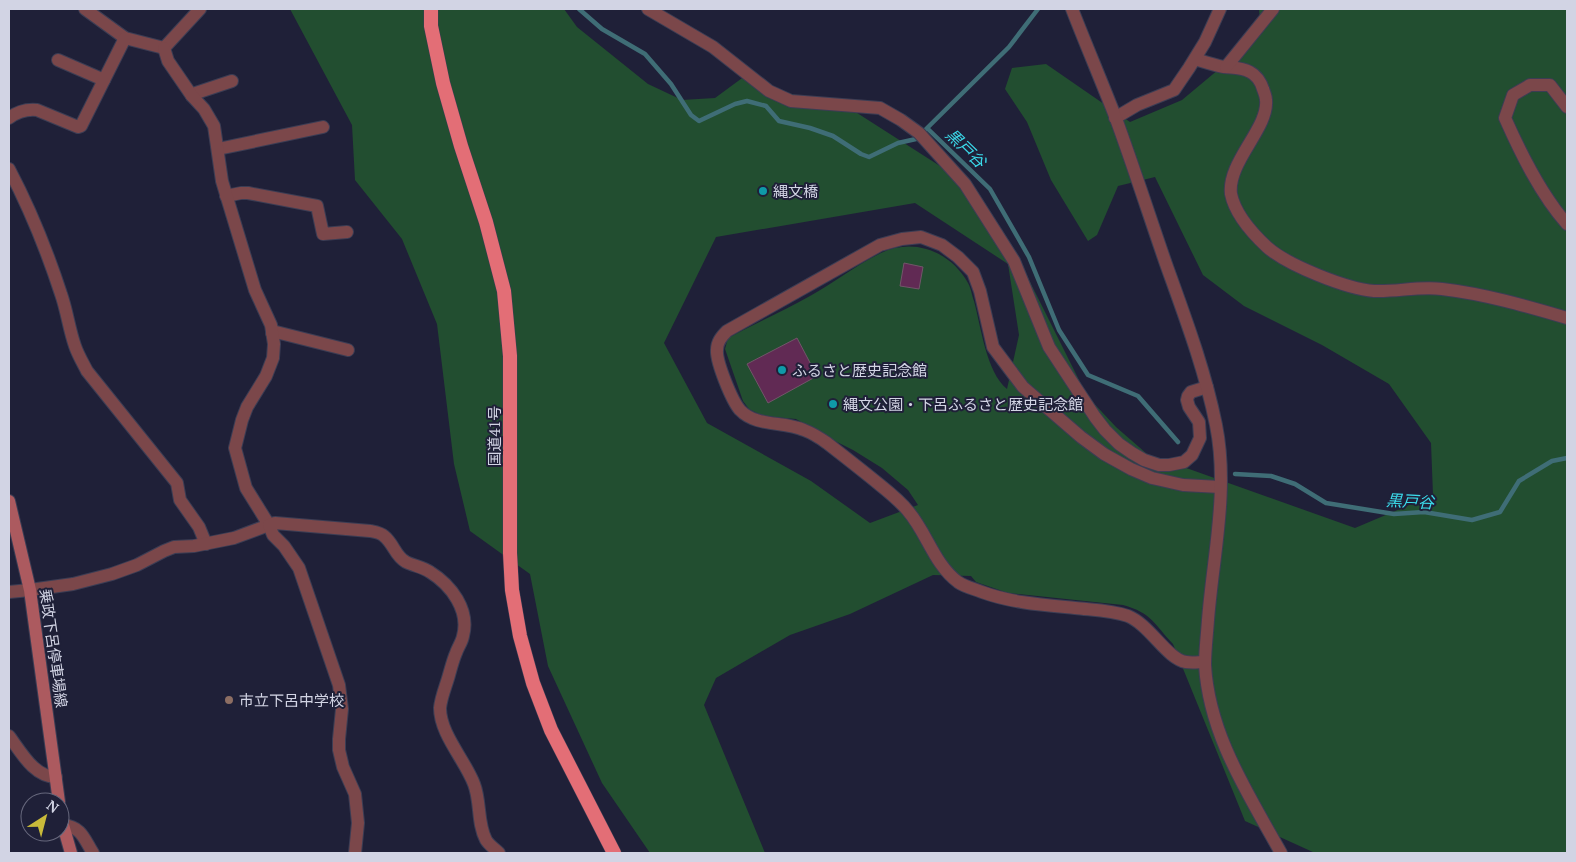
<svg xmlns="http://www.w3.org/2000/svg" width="1576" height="862" font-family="'PT Serif','Noto Sans JP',serif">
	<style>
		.green { fill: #224e30; fill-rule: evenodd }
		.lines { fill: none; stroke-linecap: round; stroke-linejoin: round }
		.stream { stroke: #3f6d76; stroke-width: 4.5 }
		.building { fill: #612a54; stroke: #715669 }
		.minor-casing { stroke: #3c3d54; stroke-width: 14 }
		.tertiary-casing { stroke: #3c3d54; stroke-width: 14 }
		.secondary-casing { stroke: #3c3d54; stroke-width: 14 }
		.trunk-casing { stroke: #3c3d54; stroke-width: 15 }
		.minor { stroke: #7b474a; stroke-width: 12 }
		.tertiary { stroke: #7b474a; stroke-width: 12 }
		.secondary { stroke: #ac5a5f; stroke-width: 12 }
		.trunk { stroke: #e36e76; stroke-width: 14 }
		.culture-dot { fill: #0f9aa8; stroke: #1f2038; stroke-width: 2 }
		.education-dot { fill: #8d6e63; stroke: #1f2038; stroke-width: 2 }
		.labels { text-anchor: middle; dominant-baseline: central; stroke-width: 4; stroke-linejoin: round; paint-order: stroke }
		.poi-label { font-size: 15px; fill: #d2d4e4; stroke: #1f2038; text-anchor: start }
		.street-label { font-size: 15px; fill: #d2d4e4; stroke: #1f2038 }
		.water-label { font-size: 16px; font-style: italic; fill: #3bdbeb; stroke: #1f2038 }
	</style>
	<rect width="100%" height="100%" fill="#1f2038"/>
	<path class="green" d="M290,9H564L577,27L648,84L682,100L715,98L749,73L777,90L854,111L940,166L989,210L1028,278L1087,396L1116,427L1147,454L1355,528L1433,495L1431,443L1389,384L1322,345L1244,306L1203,275L1155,177L1118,186L1097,235L1088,241L1051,180L1027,122L1005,89L1012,68L1046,64L1130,122L1182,100L1261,34L1259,9H1567V853H1315L1245,821L1173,644C1154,624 1152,613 1123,605L1008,593L976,582L971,576L933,575L850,614L790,635L716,678L704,705L765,853H650L602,783L548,666L530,574L470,531L454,464L437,324L402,239L355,180L352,125ZM915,203L1008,264L1019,335L1007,389C986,372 981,326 974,301C972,296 971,288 968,283C951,252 914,237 881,253C856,265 834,283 810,296C783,311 755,324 728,338L725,349L743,401L749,409L763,416L796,419L827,437L853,450L882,468L908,490L918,505L870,523L811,481L707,423L664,343L716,237Z"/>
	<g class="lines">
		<g class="stream">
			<polyline points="579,9 602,29 645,54 671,84 691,115 699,121 735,104 747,101 766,106 779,121 810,128 833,136 861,154 869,157 898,143 916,139 1009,47 1038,9"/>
			<polyline points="928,129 990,189 1029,257 1059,330 1088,375 1138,396 1178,442"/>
			<polyline points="1235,474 1271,476 1295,484 1326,503 1394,514 1424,512 1472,520 1500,512 1519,481 1552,461 1567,458"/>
		</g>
	</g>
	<g class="building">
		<polygon points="904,263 923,267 919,289 900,286"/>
		<polygon points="797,338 817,376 768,403 747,364"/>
	</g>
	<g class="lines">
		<defs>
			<g id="minor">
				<polyline points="85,9 125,38 164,48"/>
				<polyline points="648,9 713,47 769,91 791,101 880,108 901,120 919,133 965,184 1014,261 1049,347 1095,417 1105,430 1119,444 1132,453 1144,460 1159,465 1169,465 1184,462 1192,455 1200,438 1199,422 1189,407 1187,400 1188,396 1191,392 1207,387"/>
				<polyline points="164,48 200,9"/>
				<path d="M1195,59C1205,62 1214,65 1224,67C1234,68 1241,67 1250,72C1256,75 1261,82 1263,89C1264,92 1266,96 1266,100C1269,128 1227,162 1231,194C1235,214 1252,233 1267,247C1287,265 1347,289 1374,291C1397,292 1419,286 1442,289C1485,294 1526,306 1567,318"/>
				<polyline points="58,60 104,80"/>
				<polyline points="1226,67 1273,9"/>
				<polyline points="192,96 196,93 232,81"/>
				<path d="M1567,107L1550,85H1530L1513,95L1505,118C1521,154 1541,195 1567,224"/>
				<path d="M9,118C17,112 27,109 37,110L78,127L81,126L125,38"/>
				<polyline points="1115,118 1137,105 1174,90 1189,68 1205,42 1220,9"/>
				<polyline points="218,149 323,127"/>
				<path d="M9,169C30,209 47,251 61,294C67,311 69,329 75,346C78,355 83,363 87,371L177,483L180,500L199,527L206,544"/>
				<polyline points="226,196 241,193 248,193 317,206 323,234 347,232"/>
				<polyline points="272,333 276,332 348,350"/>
				<polyline points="9,592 30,590 73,584 112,574 137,565 164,551 174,547 194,546 234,538 269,525 246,488 235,448 242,420 247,407 266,376 273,358 274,344 271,325 255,290 222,181 214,126 204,109 192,96 168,61 164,48"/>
				<path d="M1205,662C1199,662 1192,663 1186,662C1167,659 1150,625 1128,616C1111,610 1093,610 1075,608C1044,605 1012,603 982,592C975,589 965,587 958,582C934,564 927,533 908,511C900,501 890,493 880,485C863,471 845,457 827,443C820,438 812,433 804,430C784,421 756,427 740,410C732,401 716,362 717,350C717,342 721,337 727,331L880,245L902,239L921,237L942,245L958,257L973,272L980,291L993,347L1023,387L1081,437L1104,454L1131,469L1152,478L1183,485L1220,487"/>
				<path d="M9,736C21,752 34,777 56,777"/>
				<path d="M63,825C82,827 84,839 93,853"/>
				<path d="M355,853L358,823L355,794L343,767L339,750V739L342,709L339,685L299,568L284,546L273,535L269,525L275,523L370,531C375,532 381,533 384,536C394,544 395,556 406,562C414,566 423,567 430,572C451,585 470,610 463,636C462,642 458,647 456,653C453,660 451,668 449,675C446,686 441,697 440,708C440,734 465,760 474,784C481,802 477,823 486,840C489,845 495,849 499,853"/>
			</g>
			<path id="tertiary" d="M1072,9C1086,45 1101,80 1115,116C1133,165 1149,215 1166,264C1185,317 1205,370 1216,425C1229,490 1213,556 1208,620C1207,635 1205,650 1205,665C1209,735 1248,793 1281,853"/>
			<g id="secondary">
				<polyline points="9,501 30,590 59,802"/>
				<polyline points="60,807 63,825 71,853"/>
			</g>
			<polyline id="trunk" points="431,9 431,26 443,83 461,146 486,222 504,291 510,356 510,553 512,590 520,636 533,683 551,730 614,853"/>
		</defs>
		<use href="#minor" class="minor-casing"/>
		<use href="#tertiary" class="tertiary-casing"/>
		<use href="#secondary" class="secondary-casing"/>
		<use href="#trunk" class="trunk-casing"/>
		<use href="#minor" class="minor"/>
		<use href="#tertiary" class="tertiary"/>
		<use href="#secondary" class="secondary"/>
		<use href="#trunk" class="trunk"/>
	</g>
	<g class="culture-dot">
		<circle cx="763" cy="191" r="5"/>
		<circle cx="782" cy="370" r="5"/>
		<circle cx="833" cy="404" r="5"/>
	</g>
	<circle class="education-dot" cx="229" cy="700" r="5"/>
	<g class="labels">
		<g class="poi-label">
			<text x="773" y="191">縄文橋</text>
			<text x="792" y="370">ふるさと歴史記念館</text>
			<text x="843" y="404">縄文公園・下呂ふるさと歴史記念館</text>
			<text x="239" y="700">市立下呂中学校</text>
		</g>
		<g class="street-label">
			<text transform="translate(494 436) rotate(-90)">国道41号</text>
			<text transform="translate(54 648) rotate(82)">乗政下呂停車場線</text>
		</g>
		<g class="water-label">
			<text transform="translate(966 148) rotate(44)">黒戸谷</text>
			<text transform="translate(1410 501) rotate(3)">黒戸谷</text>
		</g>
	</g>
	<rect width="1576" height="862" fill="none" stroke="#d2d4e4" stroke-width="20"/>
	<g transform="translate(45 817) rotate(36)"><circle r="24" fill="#1f2038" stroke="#67687d"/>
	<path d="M0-4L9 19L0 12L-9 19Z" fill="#c9ba3a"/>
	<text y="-8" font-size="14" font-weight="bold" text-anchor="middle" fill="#d2d4e4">N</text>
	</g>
</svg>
